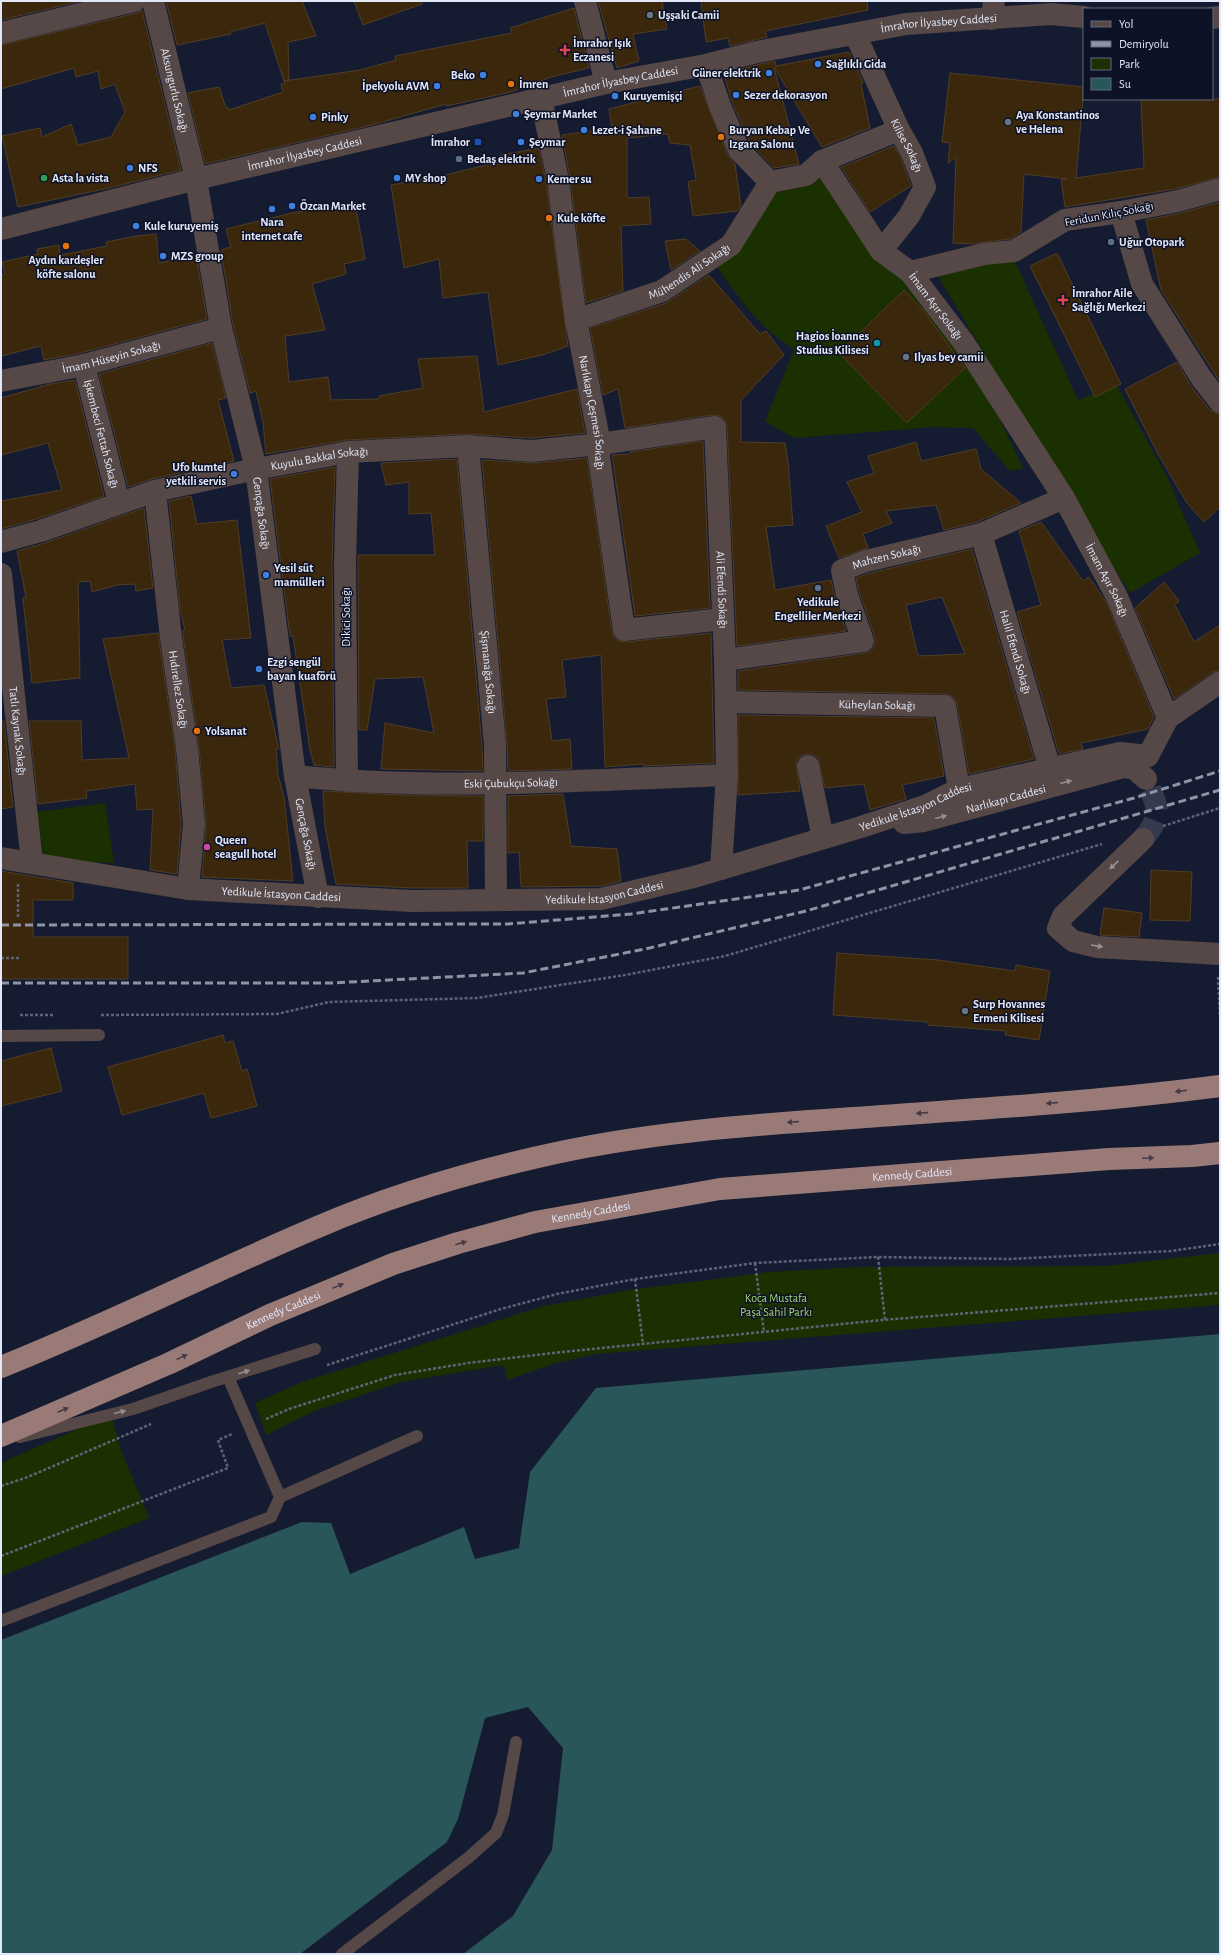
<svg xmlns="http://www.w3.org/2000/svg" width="1221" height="1955" font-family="'Alegreya Sans',sans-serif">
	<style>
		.green { fill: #1a3000 }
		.water { fill: #285659 }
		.building { fill: #3b270b; stroke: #4f3d27; fill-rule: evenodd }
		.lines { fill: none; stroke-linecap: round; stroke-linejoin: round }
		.minor-tunnel { stroke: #343b4f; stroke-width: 22; stroke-dasharray: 22 11; stroke-linecap: butt }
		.path { stroke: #5e6477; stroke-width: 2.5; stroke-dasharray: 3 2; stroke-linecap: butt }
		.service { stroke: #564846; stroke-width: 12 }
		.minor { stroke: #564846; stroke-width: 22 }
		.tertiary { stroke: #564846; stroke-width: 22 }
		.trunk { stroke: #9a7a76; stroke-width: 22 }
		.rail { stroke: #8e94a6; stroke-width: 3; stroke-dasharray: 8 4; stroke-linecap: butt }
		.oneway { fill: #959096 }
		.oneway2 { fill: #453c47 }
		.worship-dot { fill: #6b7280; stroke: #0d1227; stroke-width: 1.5 }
		.health-dot { fill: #e0444e; stroke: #0d1227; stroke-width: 1.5 }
		.shop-dot { fill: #3f7fe0; stroke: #0d1227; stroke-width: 1.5 }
		.food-dot { fill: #e8710a; stroke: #0d1227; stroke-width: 1.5 }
		.transit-dot { fill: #1a4fb4; stroke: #0d1227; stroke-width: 1.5 }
		.service-dot { fill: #5c6f8a; stroke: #0d1227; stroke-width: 1.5 }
		.leisure-dot { fill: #2e9e5b; stroke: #0d1227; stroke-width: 1.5 }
		.culture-dot { fill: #0f9aa8; stroke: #0d1227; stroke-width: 1.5 }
		.hotel-dot { fill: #d1479c; stroke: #0d1227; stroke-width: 1.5 }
		.labels { text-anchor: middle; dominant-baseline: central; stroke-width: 3; stroke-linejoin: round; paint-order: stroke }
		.poi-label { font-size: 12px; font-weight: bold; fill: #e3e8f8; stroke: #0d1227; text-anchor: start }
		.street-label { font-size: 12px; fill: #e3e8f8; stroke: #0d1227 }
		.park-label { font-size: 12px; fill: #a2da69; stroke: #0d1227 }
	</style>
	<rect width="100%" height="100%" fill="#151c31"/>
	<g class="green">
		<polygon points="831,175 971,359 1023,468 1010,471 973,428 934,427 794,438 765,421 794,350 768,330 747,308 717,267 762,197 797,182"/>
		<polygon points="1007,244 1078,400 1116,384 1166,475 1200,553 1130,593 1084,520 935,271"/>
		<polygon points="105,803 114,863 44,860 37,812"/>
		<polygon points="1220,1253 1220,1305 595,1354 556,1363 507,1380 504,1365 401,1382 314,1411 266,1435 255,1403 302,1382 544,1306 630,1290 769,1272 858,1267 1105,1266"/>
		<polygon points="111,1414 120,1448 149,1518 1,1576 1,1463"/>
	</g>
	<polygon class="water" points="1220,1334 1220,1954 463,1954 513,1916 552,1850 563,1748 528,1707 485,1718 458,1819 447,1842 300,1954 1,1954 1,1640 302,1522 331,1523 350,1574 464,1527 475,1559 519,1548 530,1472 596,1388"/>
	<g class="building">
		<polygon points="1,1 81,1 1,20"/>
		<polygon points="166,1 302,1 316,36 288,42 289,80 284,81 265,23 230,32 231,34 177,45"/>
		<polygon points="354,1 422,1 422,4 363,25"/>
		<polygon points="598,1 662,1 667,29 633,34 639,61 617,68"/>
		<polygon points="701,1 867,1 868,10 765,31 767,37 730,46 728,38 706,42"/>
		<polygon points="574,8 589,68 551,77 511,92 446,106 446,104 372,125 205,164 188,93 219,87 226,108 228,107 229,110 283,92 281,84 285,84 284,81 360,70 396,60 395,56 512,33 510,28"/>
		<polygon points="142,10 181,170 109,188 18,207 2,136 40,128 42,137 71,124 78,145 111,137 125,112 115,84 101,89 98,71 76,77 74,68 1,89 1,45 137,13"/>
		<polygon points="849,52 862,80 863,83 861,84 870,128 822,147 774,67 799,164 774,168 750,143 732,102 724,75 734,72 734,71 760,64 775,61 776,66"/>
		<polygon points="950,73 1084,87 1076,178 1144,168 1141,99 1220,99 1220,177 1175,189 1065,207 1061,180 1067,179 1024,174 1021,232 1010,239 972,244 953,243 956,157 948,163 950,143 942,142"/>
		<polygon points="700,86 728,155 735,164 741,206 737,211 693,216 688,182 696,180 690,145 670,143 668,134 627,138 627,198 649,197 651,224 621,226 623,291 586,303 570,178 562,135 612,128 609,109"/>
		<polygon points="894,146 901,158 911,186 870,212 841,167"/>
		<polygon points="539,148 546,182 568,346 542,355 498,365 488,292 443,298 439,259 404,268 391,185 446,175 502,161 501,155"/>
		<polygon points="355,202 365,259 344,264 346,274 312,284 325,330 285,336 289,382 328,377 331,400 379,399 379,396 423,388 418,359 477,356 484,412 577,389 585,433 531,438 467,434 347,440 266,454 263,422 256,391 250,393 233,325 221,250 231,247 226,229 292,213"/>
		<polygon points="1220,202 1220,382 1161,290 1146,220 1181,213"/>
		<polygon points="156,234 159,263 196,255 207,319 81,353 44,360 41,346 1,356 1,275 5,274 2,262 38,254 37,249 59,245 60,255 107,246 106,242 136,236"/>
		<polygon points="686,239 700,251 671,270 665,241"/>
		<polygon points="1057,253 1121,384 1095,397 1030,266"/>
		<polygon points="709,275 760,334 766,331 784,355 741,400 741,442 785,443 788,462 793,525 766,527 775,590 831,580 835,599 846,631 737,646 727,426 725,420 720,416 713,415 625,428 618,389 603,395 590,328 666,303"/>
		<polygon points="904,290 923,310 965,368 907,423 839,353"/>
		<polygon points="212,343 226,398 218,400 234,461 152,479 128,487 99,374"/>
		<polygon points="1177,362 1191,386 1210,410 1220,414 1220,507 1204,522 1187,503 1158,454 1125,389"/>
		<polygon points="75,380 104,496 37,519 1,529 1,501 62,490 48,443 1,455 1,398 50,384"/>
		<polygon points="703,441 710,608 635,616 612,455 630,454 630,452"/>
		<polygon points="916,442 921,461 976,449 981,469 1021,503 977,522 944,530 936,505 886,511 892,523 863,534 868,548 839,558 826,526 862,512 847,482 874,473 868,456"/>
		<polygon points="587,458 612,632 614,637 619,641 625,642 711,633 714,763 643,766 643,764 605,767 601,655 562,660 566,697 546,699 552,741 570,739 572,769 508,771 507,744 482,460 532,463"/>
		<polygon points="457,459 482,746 483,771 381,769 385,723 434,733 423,677 375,679 367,730 359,730 358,555 435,555 431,513 409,514 409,482 386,485 381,463"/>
		<polygon points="335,467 332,563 334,767 314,765 310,750 294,643 293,636 290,636 270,479"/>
		<polygon points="191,496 197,524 237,520 251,638 222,640 231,688 264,685 279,749 276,749 278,775 284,797 293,881 202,877 206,823 199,747 183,636 183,630 185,630 180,609 169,501"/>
		<polygon points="144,508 153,588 136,591 135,584 117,585 92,592 90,581 78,582 80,678 32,683 23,598 26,597 17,551 45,543"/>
		<polygon points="1041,522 1083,581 1089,577 1106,602 1154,717 1148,729 1081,743 1083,749 1059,754 1017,612 1041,605 1019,531"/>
		<path d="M972,549L1034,759L969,774L957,704L955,698L946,694L738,690V671L865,653L871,651L875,645V637L859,592L856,578L870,573ZM942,597L965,654L918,656L906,605Z"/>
		<polygon points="1164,582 1179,601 1175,605 1194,642 1220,625 1220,670 1213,672 1174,699 1135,608"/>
		<polygon points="158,633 175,749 181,824 177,874 150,870 153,809 137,810 135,784 86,791 87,798 38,804 29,721 81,721 82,760 129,758 103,639"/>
		<polygon points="738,715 934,718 944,776 902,785 906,799 870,810 864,784 825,788 818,758 812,754 806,754 799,757 796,762 800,791 738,795"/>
		<polygon points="1,721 4,721 13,807 1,809"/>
		<polygon points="323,791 402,795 483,796 483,841 467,841 468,888 412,888 336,884 325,827"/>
		<polygon points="563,794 571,846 617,849 621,881 602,886 521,887 519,852 508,853 508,796"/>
		<polygon points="1151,870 1192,872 1190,921 1150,920"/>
		<polygon points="1,871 73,883 73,900 33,900 33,937 128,937 128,979 1,979"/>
		<polygon points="1104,908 1142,913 1139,937 1100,935"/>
		<polygon points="837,953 938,960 1015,971 1016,965 1050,971 1039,1040 1005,1035 1006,1031 928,1025 928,1022 833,1015"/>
		<polygon points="223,1035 225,1043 233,1041 242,1071 247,1069 257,1106 211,1118 204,1093 122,1115 108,1067"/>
		<polygon points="51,1048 62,1091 1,1106 1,1061"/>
	</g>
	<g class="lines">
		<path class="minor-tunnel" d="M1143,839C1165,812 1157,808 1146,779"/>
		<g class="path">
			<polyline points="1163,826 1220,808"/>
			<polyline points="18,884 18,919"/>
			<polyline points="1,958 19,958"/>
			<polyline points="1218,977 1220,1015"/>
			<polyline points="20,1015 54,1015"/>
			<polyline points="101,1015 277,1014 329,1002 477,998 625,975 725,956 1102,844"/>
			<polyline points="878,1257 885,1320"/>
			<polyline points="755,1263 764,1332"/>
			<polyline points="635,1279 643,1344"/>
			<polyline points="327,1365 501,1309 557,1294 635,1279 755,1263 878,1257 1010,1259 1171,1251 1220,1244"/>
			<polyline points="266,1419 289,1409 395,1375 468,1363 553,1353 882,1320 1220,1293"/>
			<polyline points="1,1486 28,1477 151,1424"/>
			<polyline points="1,1556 228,1468 218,1440 232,1434"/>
		</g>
		<g class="service">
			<polyline points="1,1036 99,1035"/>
			<polyline points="20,1437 133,1409 211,1382 315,1349"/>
			<polyline points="280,1497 417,1436"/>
			<polyline points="1,1621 271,1517 280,1497 228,1377"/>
			<polyline points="342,1954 468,1858 496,1833 503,1815 516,1742"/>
		</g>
		<g class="minor">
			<path id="s1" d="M153,1L196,179L221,328L256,469L295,776L318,897"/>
			<polyline points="585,1 606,83"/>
			<polyline points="992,19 994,1"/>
			<polyline points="1,33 134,1"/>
			<path id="s2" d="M855,34L899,130L912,153L925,187L909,216L881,251"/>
			<polyline points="706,65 720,106 739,150 770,182"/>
			<path id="s3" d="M541,98L558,180L576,320L600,444L599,457L624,630L723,619"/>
			<path id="s4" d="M822,161L881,251L910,272L964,343L1064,498L1117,597L1168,718"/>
			<polyline points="770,182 806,175 822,161 899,130"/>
			<polyline points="1121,212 1142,284 1202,379 1220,402"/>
			<polyline points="910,272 984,254 1014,251 1065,220 1121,212 1178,201 1220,189"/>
			<path id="s5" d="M576,320L662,291L731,245L770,182"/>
			<path id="s6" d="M84,365L119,503"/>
			<path id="s7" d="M1,381L84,365L221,328"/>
			<path id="s8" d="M468,446L495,745L496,899"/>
			<path id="s9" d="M155,491L171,638L187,748L194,824L188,889"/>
			<path id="s10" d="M981,534L1050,769"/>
			<path id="s11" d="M1,542L41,531L155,491L256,469L348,452L468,446L531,451L600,444L715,427L725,660L727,775L721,869"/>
			<path id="s12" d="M1,574L32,863"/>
			<path id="s13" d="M725,660L863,641L847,595L842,570L866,561L981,534L1064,498"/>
			<path id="s14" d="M726,702L945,706L959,789"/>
			<polyline points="808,766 823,838"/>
			<path id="s15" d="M295,776C438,791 583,780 727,775"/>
			<polyline points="347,781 345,563 348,452"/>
			<path id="s16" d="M904,823L924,821L1124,767L1135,769L1146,779"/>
			<polyline points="1143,839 1063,916 1058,928 1073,941 1097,947 1220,954"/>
			<path id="s17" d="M1,858L188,889L412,901L601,899L694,877L861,827L925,806L959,789L1120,753L1148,756L1168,718L1220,682"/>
		</g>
		<g class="tertiary">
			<polyline points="1212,18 1220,17"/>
			<path id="s18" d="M1,229L196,179L606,83L706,65L757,52L906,24L1051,14L1084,17"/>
		</g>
		<g class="trunk">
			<path d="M1,1367C109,1324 213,1271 320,1226C390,1196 464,1174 538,1157C641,1133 748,1125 853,1118C975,1109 1098,1102 1220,1086"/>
			<path id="s19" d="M1,1436L170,1363L270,1315L393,1264L458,1243L535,1222L720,1189L1109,1159L1192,1156L1220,1153"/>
		</g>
		<g class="rail">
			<polyline points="1,925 508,924 631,914 799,890 1134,798 1220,771"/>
			<polyline points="1,983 332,983 523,973 645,949 806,911 1220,790"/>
		</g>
	</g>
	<defs><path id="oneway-solid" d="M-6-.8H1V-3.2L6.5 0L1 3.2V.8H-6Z"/></defs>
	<g class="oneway">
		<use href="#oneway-solid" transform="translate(1066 782) rotate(-15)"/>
		<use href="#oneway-solid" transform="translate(941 817) rotate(-15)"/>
		<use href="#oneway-solid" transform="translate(1114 865) rotate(137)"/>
		<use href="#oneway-solid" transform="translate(1097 946) rotate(9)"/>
		<use href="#oneway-solid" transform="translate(244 1372) rotate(-18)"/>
		<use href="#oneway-solid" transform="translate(120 1412) rotate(-14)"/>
	</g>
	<g class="oneway2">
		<use href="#oneway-solid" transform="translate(1181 1091) rotate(173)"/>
		<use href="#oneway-solid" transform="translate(1052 1103) rotate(176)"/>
		<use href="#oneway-solid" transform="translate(922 1113) rotate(176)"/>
		<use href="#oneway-solid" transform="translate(793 1122) rotate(176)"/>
		<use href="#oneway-solid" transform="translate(1148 1158) rotate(-2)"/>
		<use href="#oneway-solid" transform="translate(461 1243) rotate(-16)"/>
		<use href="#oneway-solid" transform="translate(338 1286) rotate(-22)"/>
		<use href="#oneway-solid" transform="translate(182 1357) rotate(-26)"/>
		<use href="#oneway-solid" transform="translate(63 1410) rotate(-23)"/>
	</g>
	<g class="worship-dot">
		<circle cx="650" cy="15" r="4"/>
		<circle cx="1008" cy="122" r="4"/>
		<circle cx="906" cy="357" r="4"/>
		<circle cx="965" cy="1011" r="4"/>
	</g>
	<g class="health-dot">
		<path d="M563 44h4v4h4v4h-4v4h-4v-4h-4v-4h4z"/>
		<path d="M1061 294h4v4h4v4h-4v4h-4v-4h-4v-4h4z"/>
	</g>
	<g class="shop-dot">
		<circle cx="818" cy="64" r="4"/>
		<circle cx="769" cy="73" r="4"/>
		<circle cx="483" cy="75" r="4"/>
		<circle cx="437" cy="86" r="4"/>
		<circle cx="736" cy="95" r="4"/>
		<circle cx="615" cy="96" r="4"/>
		<circle cx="516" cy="114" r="4"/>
		<circle cx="313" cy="117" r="4"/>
		<circle cx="584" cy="130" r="4"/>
		<circle cx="521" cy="142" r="4"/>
		<circle cx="130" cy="168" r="4"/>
		<circle cx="397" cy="178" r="4"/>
		<circle cx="539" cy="179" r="4"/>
		<circle cx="292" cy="206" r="4"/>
		<circle cx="272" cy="209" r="4"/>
		<circle cx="136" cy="226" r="4"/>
		<circle cx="163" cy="256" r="4"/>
		<circle cx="234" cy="474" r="4"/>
		<circle cx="266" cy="575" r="4"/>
		<circle cx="259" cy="669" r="4"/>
	</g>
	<g class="food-dot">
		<circle cx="511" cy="84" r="4"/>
		<circle cx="721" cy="137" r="4"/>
		<circle cx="549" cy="218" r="4"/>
		<circle cx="66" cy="246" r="4"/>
		<circle cx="197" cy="731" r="4"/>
	</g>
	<rect class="transit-dot" x="474" y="138" width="8" height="8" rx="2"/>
	<g class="service-dot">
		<circle cx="459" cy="159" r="4"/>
		<circle cx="1111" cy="242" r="4"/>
		<circle cx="818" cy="588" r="4"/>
	</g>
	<circle class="leisure-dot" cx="44" cy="178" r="4"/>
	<circle class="culture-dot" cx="877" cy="343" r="4"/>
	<circle class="hotel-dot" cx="207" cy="847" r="4"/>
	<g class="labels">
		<g class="poi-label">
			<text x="658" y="15">Uşşaki Camii</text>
			<text x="573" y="43">İmrahor Işık<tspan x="573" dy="14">Eczanesi</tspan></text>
			<text x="826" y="64">Sağlıklı Gida</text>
			<text x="761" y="73" text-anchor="end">Güner elektrik</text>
			<text x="475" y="75" text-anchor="end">Beko</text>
			<text x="519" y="84">İmren</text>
			<text x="429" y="86" text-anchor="end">İpekyolu AVM</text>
			<text x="744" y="95">Sezer dekorasyon</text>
			<text x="623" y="96">Kuruyemişçi</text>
			<text x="524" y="114">Şeymar Market</text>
			<text x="1016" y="115">Aya Konstantinos<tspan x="1016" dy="14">ve Helena</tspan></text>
			<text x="321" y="117">Pinky</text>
			<text x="592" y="130">Lezet-i Şahane</text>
			<text x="729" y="130">Buryan Kebap Ve<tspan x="729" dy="14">Izgara Salonu</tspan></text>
			<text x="470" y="142" text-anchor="end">İmrahor</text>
			<text x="529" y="142">Şeymar</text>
			<text x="467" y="159">Bedaş elektrik</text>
			<text x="138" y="168">NFS</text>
			<text x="52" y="178">Asta la vista</text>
			<text x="405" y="178">MY shop</text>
			<text x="547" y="179">Kemer su</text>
			<text x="300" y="206">Özcan Market</text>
			<text x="557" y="218">Kule köfte</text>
			<text x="272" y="222" text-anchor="middle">Nara<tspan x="272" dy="14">internet cafe</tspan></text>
			<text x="144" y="226">Kule kuruyemiş</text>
			<text x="1119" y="242">Uğur Otopark</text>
			<text x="171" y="256">MZS group</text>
			<text x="66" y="260" text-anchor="middle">Aydın kardeşler<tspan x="66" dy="14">köfte salonu</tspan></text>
			<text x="1072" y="293">İmrahor Aile<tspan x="1072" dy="14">Sağlığı Merkezi</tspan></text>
			<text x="869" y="336" text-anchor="end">Hagios İoannes<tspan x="869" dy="14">Studius Kilisesi</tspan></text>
			<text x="914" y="357">Ilyas bey camii</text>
			<text x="226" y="467" text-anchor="end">Ufo kumtel<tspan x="226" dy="14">yetkili servis</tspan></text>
			<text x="274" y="568">Yesil süt<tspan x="274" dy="14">mamülleri</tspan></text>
			<text x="818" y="602" text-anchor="middle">Yedikule<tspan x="818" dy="14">Engelliler Merkezi</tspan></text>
			<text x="267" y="662">Ezgi sengül<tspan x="267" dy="14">bayan kuaförü</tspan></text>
			<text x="205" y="731">Yolsanat</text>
			<text x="215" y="840">Queen<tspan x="215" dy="14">seagull hotel</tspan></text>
			<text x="973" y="1004">Surp Hovannes<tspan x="973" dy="14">Ermeni Kilisesi</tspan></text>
		</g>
		<g class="street-label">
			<text stroke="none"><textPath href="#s18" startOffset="961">İmrahor İlyasbey Caddesi</textPath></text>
			<text stroke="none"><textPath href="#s18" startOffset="637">İmrahor İlyasbey Caddesi</textPath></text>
			<text stroke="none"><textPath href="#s1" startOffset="92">Aksungurlu Sokağı</textPath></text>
			<text stroke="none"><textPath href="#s2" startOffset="123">Kilise Sokağı</textPath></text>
			<text stroke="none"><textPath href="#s18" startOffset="313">İmrahor İlyasbey Caddesi</textPath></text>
			<text transform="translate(1109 214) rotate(-11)">Feridun Kılıç Sokağı</text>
			<text stroke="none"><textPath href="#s5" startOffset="124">Mühendis Ali Sokağı</textPath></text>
			<text stroke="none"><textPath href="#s4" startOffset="186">İmam Aşır Sokağı</textPath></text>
			<text stroke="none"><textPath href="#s7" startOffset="113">İmam Hüseyin Sokağı</textPath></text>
			<text stroke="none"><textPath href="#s3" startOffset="319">Narlıkapı Çeşmesi Sokağı</textPath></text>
			<text stroke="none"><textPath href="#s6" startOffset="71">İşkembeci Fettah Sokağı</textPath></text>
			<text stroke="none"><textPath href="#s11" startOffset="330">Kuyulu Bakkal Sokağı</textPath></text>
			<text stroke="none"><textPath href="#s1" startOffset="524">Gençağa Sokağı</textPath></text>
			<text stroke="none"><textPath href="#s13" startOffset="260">Mahzen Sokağı</textPath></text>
			<text stroke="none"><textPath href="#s4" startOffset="510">İmam Aşır Sokağı</textPath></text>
			<text stroke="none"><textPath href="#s11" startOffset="891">Ali Efendi Sokağı</textPath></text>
			<text transform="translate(346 617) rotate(-90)">Dikici Sokağı</text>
			<text stroke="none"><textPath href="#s10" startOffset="123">Halil Efendi Sokağı</textPath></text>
			<text stroke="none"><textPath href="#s8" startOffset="227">Şişmanağa Sokağı</textPath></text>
			<text stroke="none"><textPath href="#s9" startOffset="200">Hıdırellez Sokağı</textPath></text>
			<text stroke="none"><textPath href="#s14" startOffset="151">Küheylan Sokağı</textPath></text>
			<text stroke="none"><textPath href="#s12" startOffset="158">Tatlı Kaynak Sokağı</textPath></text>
			<text stroke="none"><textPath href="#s15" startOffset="216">Eski Çubukçu Sokağı</textPath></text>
			<text stroke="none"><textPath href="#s16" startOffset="105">Narlıkapı Caddesi</textPath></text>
			<text stroke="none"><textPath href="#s17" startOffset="931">Yedikule İstasyon Caddesi</textPath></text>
			<text stroke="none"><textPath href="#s1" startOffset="848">Gençağa Sokağı</textPath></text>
			<text stroke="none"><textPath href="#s17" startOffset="607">Yedikule İstasyon Caddesi</textPath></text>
			<text stroke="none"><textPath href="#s17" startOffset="283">Yedikule İstasyon Caddesi</textPath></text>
			<text stroke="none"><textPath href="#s19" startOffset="957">Kennedy Caddesi</textPath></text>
			<text stroke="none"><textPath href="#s19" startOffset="633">Kennedy Caddesi</textPath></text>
			<text stroke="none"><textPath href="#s19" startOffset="309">Kennedy Caddesi</textPath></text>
		</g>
		<g class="park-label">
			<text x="776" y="1298">Koca Mustafa<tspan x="776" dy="14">Paşa Sahil Parkı</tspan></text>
		</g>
	</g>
	<rect width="1221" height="1955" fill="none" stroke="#e3e8f8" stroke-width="4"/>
	<rect x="1083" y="8" width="130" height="92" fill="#0d1227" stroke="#63687b"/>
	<rect x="1091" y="21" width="20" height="6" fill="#564846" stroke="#63687b"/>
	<text x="1119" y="28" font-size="12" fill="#e3e8f8">Yol</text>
	<rect x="1091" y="41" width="20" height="6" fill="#8e94a6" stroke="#63687b"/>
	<text x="1119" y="48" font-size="12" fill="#e3e8f8">Demiryolu</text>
	<rect x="1091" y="58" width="20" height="12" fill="#1a3000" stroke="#63687b"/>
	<text x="1119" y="68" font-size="12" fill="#e3e8f8">Park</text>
	<rect x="1091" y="78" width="20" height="12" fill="#285659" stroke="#63687b"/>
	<text x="1119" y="88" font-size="12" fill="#e3e8f8">Su</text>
</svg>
